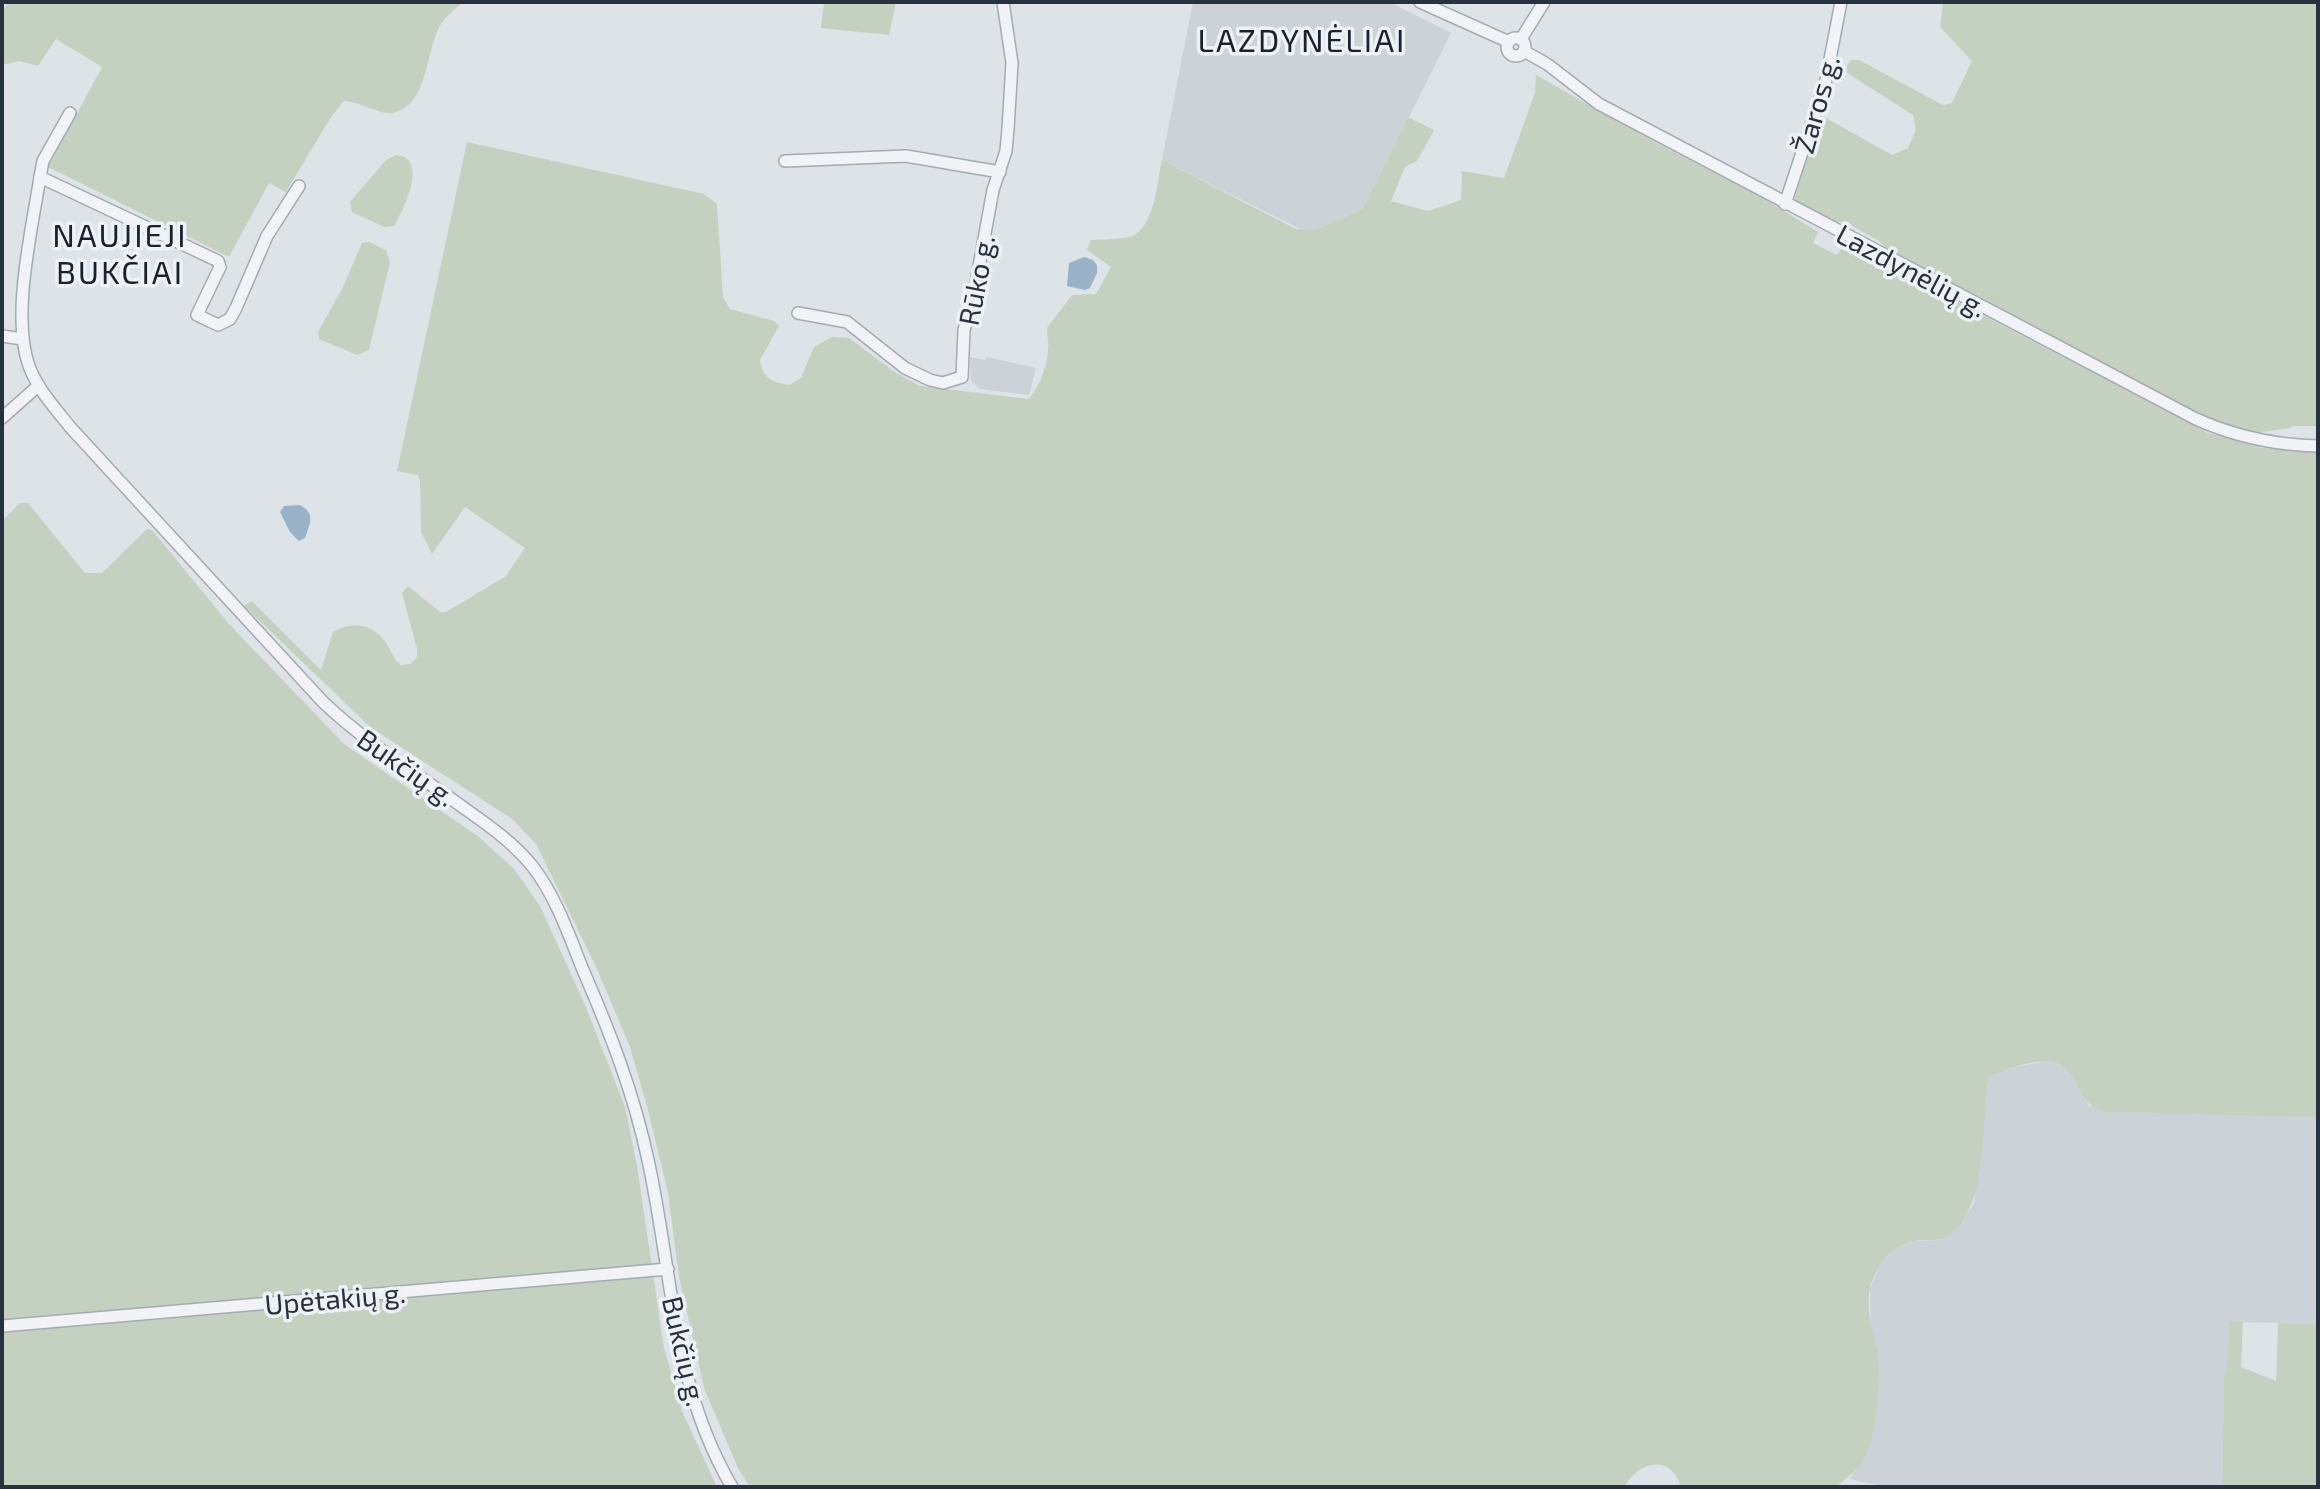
<svg xmlns="http://www.w3.org/2000/svg" width="2320" height="1489" font-family="'Exo 2',sans-serif">
	<style>
		.built { fill: #cdd2d9 }
		.green { fill: #c5d1c0 }
		.water { fill: #9ab2c7 }
		.lines { fill: none; stroke-linecap: round; stroke-linejoin: round }
		.minor-casing { stroke: #a4aab2; stroke-width: 14 }
		.minor { stroke: #f1f3f6; stroke-width: 11 }
		.labels { text-anchor: middle; dominant-baseline: central; stroke-width: 7; stroke-linejoin: round; paint-order: stroke }
		.street-label { font-size: 28px; fill: #28313e; stroke: #eef1f5 }
		.quarter-label { font-size: 32px; letter-spacing: 2px; fill: #1a222f; stroke: #eef1f5 }
	</style>
	<rect width="100%" height="100%" fill="#dee3e8"/>
	<g class="built">
		<polygon points="1193,2 1389,2 1451,33 1363,209 1315,230 1304,231 1162,160"/>
		<polygon points="970,357 985,360 987,357 1036,368 1029,395 980,389 971,381"/>
		<polygon points="2044,1061 2056,1063 2067,1068 2089,1106 2318,1117 2318,1324 2229,1322 2227,1367 2224,1374 2222,1487 1886,1487 1849,1479 1866,1457 1877,1351 1871,1329 1870,1289 1880,1264 1896,1248 1913,1241 1939,1240 1960,1225 1974,1203 1987,1086 1991,1076 2004,1070"/>
	</g>
	<g class="green">
		<path d="M9,2H463C455,9 446,16 441,24C425,50 429,107 392,113C381,115 361,102 344,101L331,117L286,192L269,183L229,257L48,167L102,67L56,39L38,66L19,61L2,65V12Z"/>
		<polygon points="824,2 896,2 889,35 821,28"/>
		<polygon points="1943,2 2318,2 2318,426 2292,426 2291,428 2254,433 2231,428 2131,380 1892,254 1879,241 1849,224 1824,219 1796,203 1795,197 1818,119 1826,118 1892,155 1908,148 1916,130 1913,115 1847,73 1847,66 1851,60 1859,60 1943,105 1952,103 1972,61 1940,27"/>
		<path d="M1536,75L1658,144L1758,195L1818,232L1813,243L1837,255L1844,245L1868,255L2208,433L2262,448L2318,453V1117L2104,1112C2080,1103 2082,1089 2068,1071C2052,1051 2010,1068 1991,1076L1987,1086C1982,1130 1987,1199 1954,1232C1943,1244 1928,1238 1914,1241C1892,1245 1875,1267 1870,1288C1866,1306 1872,1330 1877,1348C1883,1374 1876,1432 1866,1456C1860,1470 1846,1477 1837,1487H1681C1671,1453 1639,1461 1624,1487H750L738,1468L704,1388L679,1277L668,1193L648,1110L630,1047L597,969L536,844L512,819L370,727L244,606L252,601L321,670L333,632C352,621 373,623 386,643C392,651 392,658 401,665L410,664L417,657V649L402,593L408,586L440,612H446L506,576L525,548L465,507L432,554L421,532L420,480L418,475L397,471L467,142L704,194L717,204L723,297L730,309L774,321L779,326L760,360C763,379 772,382 789,385L801,378L814,347L832,337L849,338L896,373L920,386L1029,399C1039,386 1048,366 1048,348C1049,342 1047,335 1047,328L1072,295L1096,294L1111,267L1087,250L1091,240C1103,239 1119,240 1130,237C1155,228 1157,182 1162,160L1296,229L1315,230L1363,209L1408,117L1434,130L1417,161L1405,167L1391,201L1428,211L1461,200L1462,171L1504,178L1535,93Z"/>
		<path d="M396,155C429,158 404,208 394,226L384,227L352,212L350,202L386,160Z"/>
		<polygon points="369,242 386,250 390,262 369,350 357,355 319,339 318,332 342,289 362,243"/>
		<polygon points="20,503 28,503 85,573 102,573 147,529 152,530 229,624 344,744 479,837 514,869 540,906 586,1007 625,1107 637,1166 664,1348 682,1411 717,1487 2,1487 2,521"/>
		<polygon points="2229,1322 2243,1322 2241,1367 2276,1381 2278,1323 2318,1324 2318,1487 2222,1487 2224,1374 2227,1367"/>
	</g>
	<g class="water">
		<polygon points="1084,257 1093,260 1097,265 1097,273 1090,288 1085,290 1067,286 1069,263"/>
		<path d="M300,505C316,514 310,523 305,538L299,541L290,532L280,512L284,506Z"/>
	</g>
	<g class="lines">
		<defs>
			<g id="minor">
				<polyline points="1420,2 1509,42"/>
				<circle cx="1516" cy="47" r="9"/>
				<polyline points="1521,39 1544,2"/>
				<path d="M1524,51L1547,64L1599,104L2196,419C2236,437 2275,445 2318,446"/>
				<path d="M70,113L43,161L40,177C32,229 11,316 29,366C38,390 55,408 70,427L323,702C366,743 416,773 464,808C488,825 514,843 533,867C556,897 569,935 583,970C610,1032 634,1094 648,1160C673,1273 671,1383 732,1487"/>
				<polyline points="785,161 906,156 1000,172"/>
				<polyline points="40,177 218,261 220,267 197,315 218,325 230,319 236,308 267,236 299,186"/>
				<polyline points="1785,204 1826,80 1841,2"/>
				<polyline points="798,313 847,322 905,368 930,380 943,383 962,377 964,330 973,299 993,190 1006,151 1008,129 1012,63 1003,2"/>
				<polyline points="2,336 23,339"/>
				<polyline points="2,418 38,386"/>
				<polyline points="2,1326 668,1269"/>
			</g>
		</defs>
		<use href="#minor" class="minor-casing"/>
		<use href="#minor" class="minor"/>
	</g>
	<g class="labels">
		<g class="street-label">
			<text transform="translate(1816 104) rotate(-74)">Žaros g.</text>
			<text transform="translate(1912 270) rotate(28)">Lazdynėlių g.</text>
			<text transform="translate(976 280) rotate(-79)">Rūko g.</text>
			<text transform="translate(407 767) rotate(35)">Bukčių g.</text>
			<text transform="translate(335 1298) rotate(-5)">Upėtakių g.</text>
			<text transform="translate(685 1351) rotate(77)">Bukčių g.</text>
		</g>
		<g class="quarter-label">
			<text x="1302" y="39">LAZDYNĖLIAI</text>
			<text x="120" y="234">NAUJIEJI<tspan x="120" dy="37">BUKČIAI</tspan></text>
		</g>
	</g>
	<rect width="2320" height="1489" fill="none" stroke="#28313e" stroke-width="8"/>
</svg>
